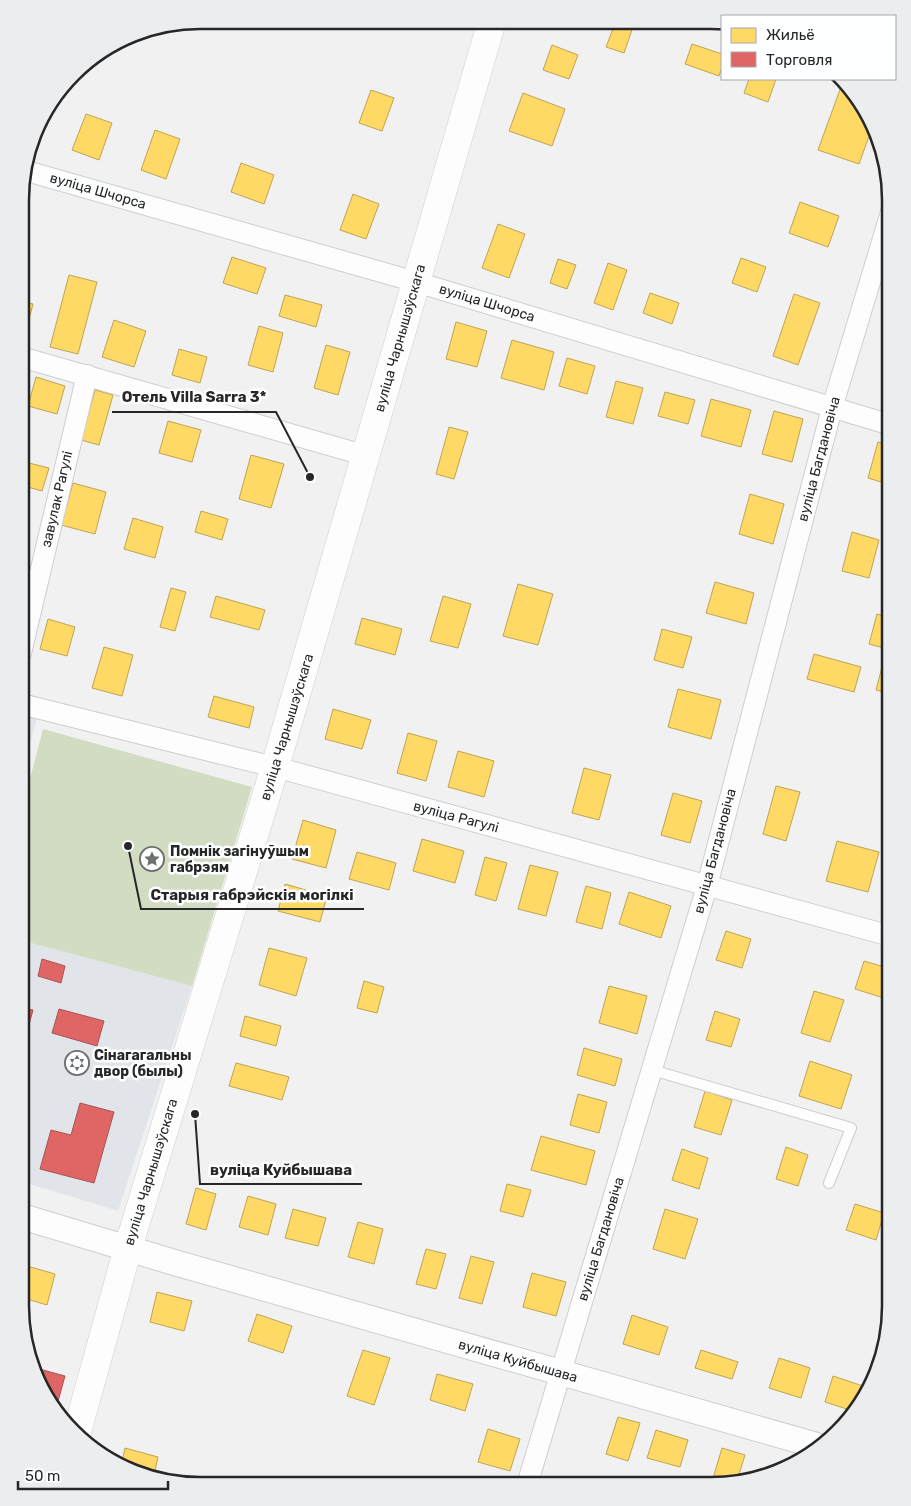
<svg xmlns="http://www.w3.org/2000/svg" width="911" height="1506" font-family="Rubik,sans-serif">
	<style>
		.built { fill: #e1e5e9 }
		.green { fill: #d1dcc2 }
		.homes { fill: #ffd966; stroke: #bea453 }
		.shops { fill: #e06666; stroke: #a85353 }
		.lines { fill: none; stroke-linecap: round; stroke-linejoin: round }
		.service-casing { stroke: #cecece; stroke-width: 12 }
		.minor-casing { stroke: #cecece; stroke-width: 22 }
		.tertiary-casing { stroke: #cecece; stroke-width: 27 }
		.secondary-casing { stroke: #cecece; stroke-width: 29 }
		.service { stroke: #fdfdfd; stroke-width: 10 }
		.minor { stroke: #fdfdfd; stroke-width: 20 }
		.tertiary { stroke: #fdfdfd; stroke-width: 25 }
		.secondary { stroke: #fdfdfd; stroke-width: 28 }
		.labels { text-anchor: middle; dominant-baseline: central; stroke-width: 5; stroke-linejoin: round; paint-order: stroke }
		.street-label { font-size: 14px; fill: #272728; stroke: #fdfeff }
		.poi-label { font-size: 14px; font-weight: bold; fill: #272728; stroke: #fdfeff; text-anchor: start }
		.rim { fill: none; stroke: #272728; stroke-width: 2.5 }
		.leader { fill: none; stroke: #272728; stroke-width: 2 }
		.callout-dot { fill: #272728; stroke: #fdfeff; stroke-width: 2 }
		.callout-label { font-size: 15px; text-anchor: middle; font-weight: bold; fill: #272728; stroke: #fdfeff; stroke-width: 5; stroke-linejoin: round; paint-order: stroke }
	</style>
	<rect width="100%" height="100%" fill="#f1f1f1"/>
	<g class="built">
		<polygon points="21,713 37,718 21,776"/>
		<polygon points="20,940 192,986 118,1211 20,1181"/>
	</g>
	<polygon class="green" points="43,729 252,787 192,986 20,940 21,813"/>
	<g class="homes">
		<polygon points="616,21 635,21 624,53 606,47"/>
		<polygon points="692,44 722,54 722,67 719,76 685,64"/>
		<polygon points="552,45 578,55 569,79 543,70"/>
		<polygon points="749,79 776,79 768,102 744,93"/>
		<polygon points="842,84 873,125 859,164 818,150"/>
		<polygon points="371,90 394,98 382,131 359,123"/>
		<polygon points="523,93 565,109 552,146 509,131"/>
		<polygon points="86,114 112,123 99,160 72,150"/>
		<polygon points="155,130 180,139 166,179 141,170"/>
		<polygon points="241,163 274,175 264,204 231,192"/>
		<polygon points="353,194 379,204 366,239 340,230"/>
		<polygon points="800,202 839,216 828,247 789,233"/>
		<polygon points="498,224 525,234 509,278 482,268"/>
		<polygon points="232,257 266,268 257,294 223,283"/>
		<polygon points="741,258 766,267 757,292 732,283"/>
		<polygon points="558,259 576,265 567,289 550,283"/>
		<polygon points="608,263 627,270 613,310 594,303"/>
		<polygon points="69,275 97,282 78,354 50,347"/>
		<polygon points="650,293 679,303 672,324 643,313"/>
		<polygon points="794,294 820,303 798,365 773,356"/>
		<polygon points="285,295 322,305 316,327 279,316"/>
		<polygon points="21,301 33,304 26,331 21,329"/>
		<polygon points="114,320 146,331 134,367 102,357"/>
		<polygon points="456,322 487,331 477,367 446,359"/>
		<polygon points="259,326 283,333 273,372 248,365"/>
		<polygon points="512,340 554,352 544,390 501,378"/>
		<polygon points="326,345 350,352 338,395 314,388"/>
		<polygon points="179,349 207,357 200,383 172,375"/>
		<polygon points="567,358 595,366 587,394 559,386"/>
		<polygon points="36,377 65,386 57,414 28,406"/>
		<polygon points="616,381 643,388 633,424 606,417"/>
		<polygon points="95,390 113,395 99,445 81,440"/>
		<polygon points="665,392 695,400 688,424 658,416"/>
		<polygon points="711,399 751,410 741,447 701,436"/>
		<polygon points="774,411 803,419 792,462 762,454"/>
		<polygon points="168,421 201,430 192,462 159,453"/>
		<polygon points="449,427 468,432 454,479 436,474"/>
		<polygon points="878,442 891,446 891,485 868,478"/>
		<polygon points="251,455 284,464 271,508 239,499"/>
		<polygon points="21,461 49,468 42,491 21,485"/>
		<polygon points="73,483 106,492 95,534 61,525"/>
		<polygon points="750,494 784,504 773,544 739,534"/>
		<polygon points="21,510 28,512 21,536"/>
		<polygon points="201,511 228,519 222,540 195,532"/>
		<polygon points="133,518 163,527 155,558 124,549"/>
		<polygon points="852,532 879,540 869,578 842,571"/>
		<polygon points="715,582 754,593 746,624 706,613"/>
		<polygon points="518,584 553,594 538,645 503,636"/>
		<polygon points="171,588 186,592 175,631 160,627"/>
		<polygon points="216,596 265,610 259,630 210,617"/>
		<polygon points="443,596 471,604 458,648 430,641"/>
		<polygon points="877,614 891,618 891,650 869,644"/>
		<polygon points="362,618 402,629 395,655 355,644"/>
		<polygon points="48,619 75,627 67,656 40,649"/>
		<polygon points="662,629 692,637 683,668 654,660"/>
		<polygon points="104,647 133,655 122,696 92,688"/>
		<polygon points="814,654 861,667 854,692 807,679"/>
		<polygon points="882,667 891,669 891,694 876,690"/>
		<polygon points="678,689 721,700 711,739 668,727"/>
		<polygon points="214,696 254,707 249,728 208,717"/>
		<polygon points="333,709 371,720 362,749 325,739"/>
		<polygon points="408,733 437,741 426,781 397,773"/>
		<polygon points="458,751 494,761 484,797 448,787"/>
		<polygon points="584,768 611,775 599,820 572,813"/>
		<polygon points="776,786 800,792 786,841 763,834"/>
		<polygon points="673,793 702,801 690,843 661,835"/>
		<polygon points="303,820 336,830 326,868 292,859"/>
		<polygon points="422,839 464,851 455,883 413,871"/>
		<polygon points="837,841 879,852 868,892 826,881"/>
		<polygon points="357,852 396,863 389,890 349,879"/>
		<polygon points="485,857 507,863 496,901 475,895"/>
		<polygon points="530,865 558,872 546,916 518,909"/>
		<polygon points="285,884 327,896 320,922 278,911"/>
		<polygon points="586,886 611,893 602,929 576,922"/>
		<polygon points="629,892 671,906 661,938 619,924"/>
		<polygon points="726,931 751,939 742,968 716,960"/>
		<polygon points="269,948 307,958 296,996 259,985"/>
		<polygon points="864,961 891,969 884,998 855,989"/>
		<polygon points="364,981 384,987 377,1013 357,1008"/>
		<polygon points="609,986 647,996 637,1034 599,1023"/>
		<polygon points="814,991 844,1000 830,1042 801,1033"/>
		<polygon points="715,1011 740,1019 731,1047 706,1040"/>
		<polygon points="245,1016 281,1026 276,1046 240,1036"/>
		<polygon points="584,1048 622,1059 615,1086 577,1075"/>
		<polygon points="810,1061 852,1075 841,1109 799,1096"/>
		<polygon points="236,1063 289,1077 282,1100 229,1086"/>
		<polygon points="891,1089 891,1117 883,1114"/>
		<polygon points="705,1091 732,1100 721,1135 694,1127"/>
		<polygon points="578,1094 607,1102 599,1133 570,1125"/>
		<polygon points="541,1136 595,1151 586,1185 531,1170"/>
		<polygon points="786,1147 808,1155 798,1186 776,1179"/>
		<polygon points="682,1149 708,1158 699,1189 672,1180"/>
		<polygon points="507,1184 531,1190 523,1217 500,1211"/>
		<polygon points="196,1188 216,1194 206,1230 186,1224"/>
		<polygon points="248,1196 276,1204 268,1235 239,1227"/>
		<polygon points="855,1204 884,1213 876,1240 846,1230"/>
		<polygon points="293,1209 326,1218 318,1246 285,1238"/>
		<polygon points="665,1209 698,1219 685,1259 653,1249"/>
		<polygon points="358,1222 383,1229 374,1264 348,1257"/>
		<polygon points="426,1249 446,1254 436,1289 416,1284"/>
		<polygon points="471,1256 494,1262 482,1304 459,1298"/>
		<polygon points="20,1264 55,1274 47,1305 20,1297"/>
		<polygon points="532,1273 566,1282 556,1316 523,1307"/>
		<polygon points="157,1292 192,1301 184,1331 150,1322"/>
		<polygon points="257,1314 292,1326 283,1353 248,1341"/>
		<polygon points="632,1315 668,1327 659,1355 623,1344"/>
		<polygon points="363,1350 390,1358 374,1405 347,1396"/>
		<polygon points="701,1350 738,1362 732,1379 695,1368"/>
		<polygon points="779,1358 810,1368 801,1398 769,1388"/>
		<polygon points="437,1374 473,1384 465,1411 430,1400"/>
		<polygon points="833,1376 869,1388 856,1412 825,1402"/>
		<polygon points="618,1417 640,1423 628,1461 606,1454"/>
		<polygon points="488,1429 520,1439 510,1471 478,1462"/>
		<polygon points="656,1430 688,1440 680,1467 647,1458"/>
		<polygon points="125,1448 158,1457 154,1475 122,1462"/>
		<polygon points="722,1448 745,1455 737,1481 713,1486 711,1485"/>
		<polygon points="778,1463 789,1466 775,1473"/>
		<polygon points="184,1475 213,1485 181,1485"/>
	</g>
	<g class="shops">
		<polygon points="42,959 65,966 61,983 38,976"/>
		<polygon points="20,1007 33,1010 25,1039 20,1038"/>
		<polygon points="59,1009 104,1021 97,1046 52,1033"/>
		<polygon points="80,1103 114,1112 94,1183 40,1169 51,1130 71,1135"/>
		<polygon points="32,1367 65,1376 57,1405 34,1375"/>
	</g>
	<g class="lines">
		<defs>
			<polyline id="service" points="652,1070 851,1128 829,1183"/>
			<g id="minor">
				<polyline points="23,170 416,282 891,425"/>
				<polyline points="21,357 367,456"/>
				<polyline points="21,653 87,375"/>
				<polyline points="21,704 290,771 891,936"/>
				<polyline points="527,1485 707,886 832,408 891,212"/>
			</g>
			<polyline id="tertiary" points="20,1216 176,1263 815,1445"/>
			<polyline id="secondary" points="77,1432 128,1248 275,767 492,21"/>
		</defs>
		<use href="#service" class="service-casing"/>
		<use href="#minor" class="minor-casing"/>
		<use href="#tertiary" class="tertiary-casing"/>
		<use href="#secondary" class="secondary-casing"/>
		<use href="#service" class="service"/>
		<use href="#minor" class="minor"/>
		<use href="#tertiary" class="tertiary"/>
		<use href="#secondary" class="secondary"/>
	</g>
	<defs>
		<symbol id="sight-ring" viewBox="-11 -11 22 22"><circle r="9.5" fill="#fdfeff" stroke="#6e6e6e" stroke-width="1.5"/><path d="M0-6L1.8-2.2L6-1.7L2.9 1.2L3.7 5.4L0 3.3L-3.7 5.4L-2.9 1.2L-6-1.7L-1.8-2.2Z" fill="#6e6e6e"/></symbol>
		<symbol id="synagogue-ring" viewBox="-11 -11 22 22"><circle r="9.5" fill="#fdfeff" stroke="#6e6e6e" stroke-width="1.5"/><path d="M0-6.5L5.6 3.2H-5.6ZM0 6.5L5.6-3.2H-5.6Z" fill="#6e6e6e"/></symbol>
	</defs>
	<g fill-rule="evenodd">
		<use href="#sight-ring" x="138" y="845" width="28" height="28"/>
		<use href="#synagogue-ring" x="63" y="1049" width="28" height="28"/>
	</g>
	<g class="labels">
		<g class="street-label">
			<text transform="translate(98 191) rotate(16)">вуліца Шчорса</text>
			<text transform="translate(487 303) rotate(17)">вуліца Шчорса</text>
			<text transform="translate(400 338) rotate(-74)">вуліца Чарнышэўскага</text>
			<text transform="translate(819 459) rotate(-75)">вуліца Багдановіча</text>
			<text transform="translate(57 499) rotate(-77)">завулак Рагулі</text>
			<text transform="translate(287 727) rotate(-73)">вуліца Чарнышэўскага</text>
			<text transform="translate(456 817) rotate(15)">вуліца Рагулі</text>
			<text transform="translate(715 851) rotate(-75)">вуліца Багдановіча</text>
			<text transform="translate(151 1172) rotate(-73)">вуліца Чарнышэўскага</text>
			<text transform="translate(601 1239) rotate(-73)">вуліца Багдановіча</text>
			<text transform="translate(518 1361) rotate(16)">вуліца Куйбышава</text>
		</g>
		<g class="poi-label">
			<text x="170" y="851">Помнік загінуўшым<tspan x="170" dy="16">габрэям</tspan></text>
			<text x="94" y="1055">Сінагагальны<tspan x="94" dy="16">двор (былы)</tspan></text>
		</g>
	</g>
	<path d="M0 0H911V1506H0ZM200 29H711A171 171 0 0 1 882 200V1306A171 171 0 0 1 711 1477H200A171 171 0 0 1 29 1306V200A171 171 0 0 1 200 29Z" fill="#ecedee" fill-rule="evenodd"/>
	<path class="rim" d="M200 29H711A171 171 0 0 1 882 200V1306A171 171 0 0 1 711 1477H200A171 171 0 0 1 29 1306V200A171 171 0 0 1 200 29Z"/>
	<path class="leader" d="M310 477L276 412H112M128 846L141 909H364M195 1114L200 1184H362"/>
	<g class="callout-dot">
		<circle cx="310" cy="477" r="5"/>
		<circle cx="128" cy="846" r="5"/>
		<circle cx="195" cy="1114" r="5"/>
	</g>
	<g class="callout-label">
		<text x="194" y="402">Отель Villa Sarra 3*</text>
		<text x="252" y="900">Старыя габрэйскія могілкі</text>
		<text x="281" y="1175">вуліца Куйбышава</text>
	</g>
	<rect x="721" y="15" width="175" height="65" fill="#fdfeff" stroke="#a7a8a9"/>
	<rect x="731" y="28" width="25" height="15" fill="#ffd966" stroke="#a7a8a9"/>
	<text x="766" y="40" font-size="15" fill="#272728">Жильё</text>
	<rect x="731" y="52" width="25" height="15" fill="#e06666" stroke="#a7a8a9"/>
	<text x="766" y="65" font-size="15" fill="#272728">Торговля</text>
	<path d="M18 1481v8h150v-8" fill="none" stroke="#272728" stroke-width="2.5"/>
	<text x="25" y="1481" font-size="15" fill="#272728" stroke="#fdfeff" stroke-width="4" paint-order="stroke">50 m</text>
</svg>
